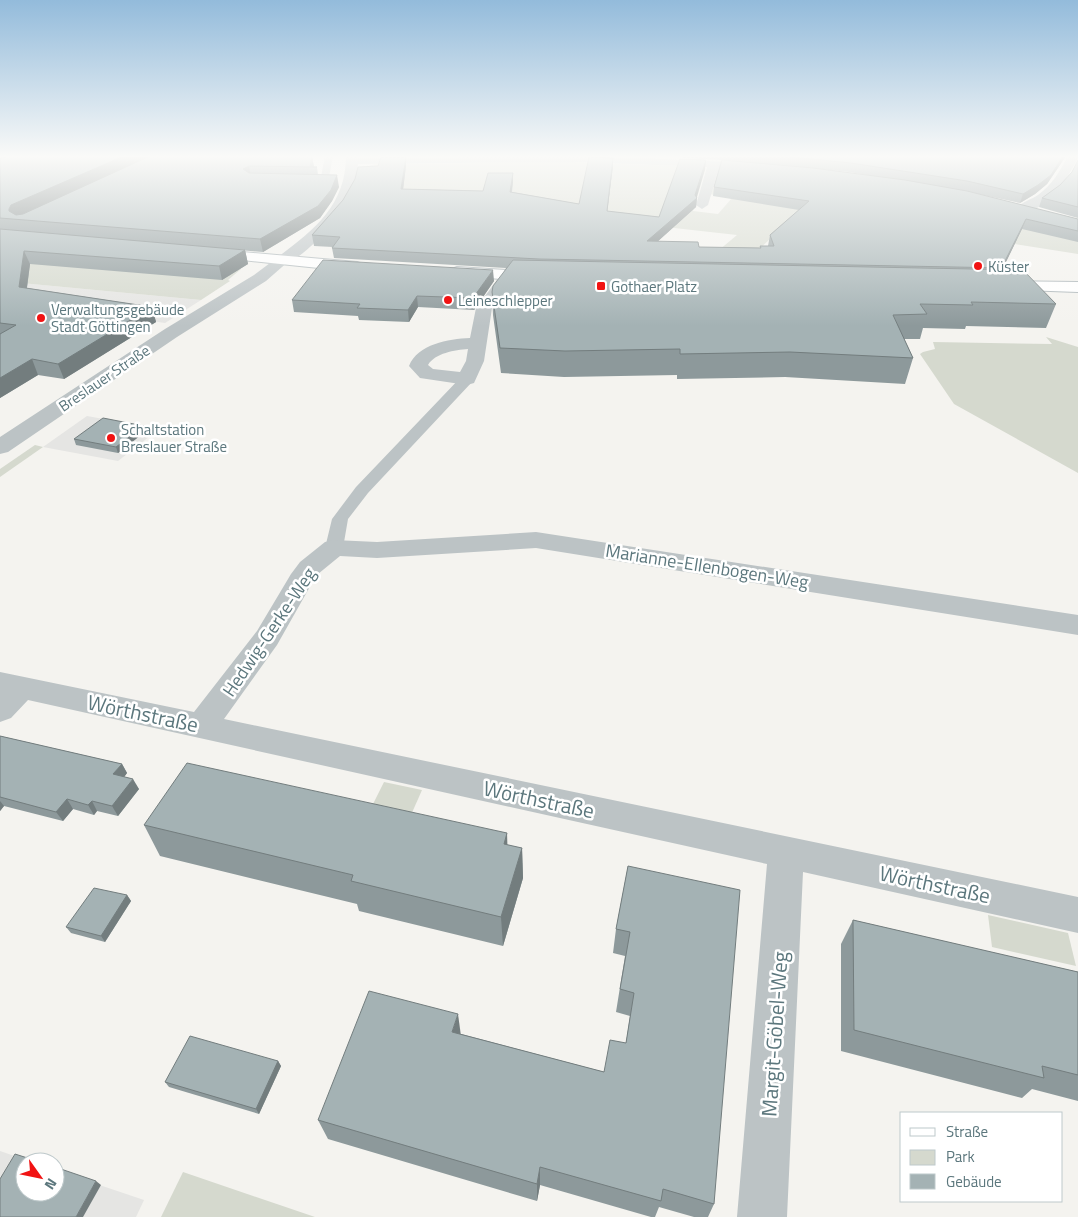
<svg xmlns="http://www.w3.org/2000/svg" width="1078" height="1217" font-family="'Titillium Web',sans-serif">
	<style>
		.built { fill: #e5e5e3 }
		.green { fill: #d5d9ce }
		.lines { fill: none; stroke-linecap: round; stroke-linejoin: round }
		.secondary-casing { stroke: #aeb7ba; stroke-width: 2 }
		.service { fill: #bcc3c5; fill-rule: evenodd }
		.minor { fill: #bcc3c5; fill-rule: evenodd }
		.tertiary { fill: #bcc3c5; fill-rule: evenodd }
		.secondary { fill: #fff; fill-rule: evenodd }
		.wall { fill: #8d999b; fill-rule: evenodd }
		.shaded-wall { fill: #737d7e }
		.building { fill: #a4b2b4; stroke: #737d7e }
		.poi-dot { fill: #f11313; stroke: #fff; stroke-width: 2 }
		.labels { text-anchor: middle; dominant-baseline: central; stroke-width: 5; stroke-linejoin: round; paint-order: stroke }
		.far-poi-label { font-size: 15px; fill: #5c777d; stroke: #fff; text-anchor: start }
		.far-street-label { font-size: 15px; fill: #5c777d; stroke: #fff }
		.street-label { font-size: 18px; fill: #5c777d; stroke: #fff }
		.near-street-label { font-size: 21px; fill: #5c777d; stroke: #fff }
	</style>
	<rect width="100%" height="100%" fill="#f4f3ef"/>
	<g class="built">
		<polygon points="0,281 201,300 165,323 101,313"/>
		<polygon points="87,416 159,429 118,461 43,447"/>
		<polygon points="0,1151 32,1162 25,1162 25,1192 55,1192 55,1170 144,1200 136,1217 0,1217"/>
	</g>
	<g class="green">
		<polygon points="572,162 704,167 706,168 693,211 718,214 732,198 709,194 712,187 715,187 716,190 713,194 731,173 716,172 717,169 725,167 1078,229 1078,254 1015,244 771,238 738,269 706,261 737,235 361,193 366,167 374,164"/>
		<polygon points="0,246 227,265 241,269 228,280 230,281 201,300 0,281"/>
		<polygon points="1046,337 1078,347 1078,473 954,404 920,354 923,352 935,349 933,342 1052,344"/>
		<polygon points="35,445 43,447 0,477 0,469"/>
		<polygon points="384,782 422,790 411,815 372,806"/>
		<polygon points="988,915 1068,933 1076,966 992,947"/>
		<polygon points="183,1172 315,1217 161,1217"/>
	</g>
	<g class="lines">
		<defs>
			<g id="secondary">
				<polygon points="208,249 357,262 362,264 365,267 362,270 357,272 203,256 201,253 203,250"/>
				<polygon points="457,267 539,272 544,274 547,277 544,280 539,282 452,275 449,272 452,269"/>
				<polygon points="1002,281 1078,282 1078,292 996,289 994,286 996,283"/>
			</g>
		</defs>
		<use href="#secondary" class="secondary-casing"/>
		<g class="service">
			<polygon points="325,156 333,156 328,182 324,184 320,182"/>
			<polygon points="467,375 472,376 474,379 472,382 368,493 348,519 343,548 340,552 334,553 328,552 325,548 332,519 356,487 462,376"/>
		</g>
		<g class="minor">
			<polygon points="584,156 757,163 763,166 757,169 719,168 708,205 702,209 696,205 707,167 580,162 353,164 347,161 353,158"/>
			<path d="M1068,156H1078V157C1070,176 1044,217 1019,211L1017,208C1022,202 1032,199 1038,195C1052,185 1060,171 1068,156Z"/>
			<polygon points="283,256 288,257 290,260 266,281 177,337 8,452 0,454 0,437 165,329 254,275 278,257"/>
			<path d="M508,270L513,272L516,275L492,308L484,361L474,383L467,385L420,378L409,366C418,344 448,339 470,338L476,308L503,272ZM468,349L466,361L460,372L433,369L428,365C435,353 455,350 468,349Z"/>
			<polygon points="536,532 1078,615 1078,635 536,548 377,558 340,556 318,574 312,583 277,645 224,719 1078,897 1078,933 803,872 787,1217 737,1217 767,864 28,700 11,718 0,722 0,672 194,712 257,631 291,574 300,562 325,542 334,540 377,542"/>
		</g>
		<path class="tertiary" d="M346,156H358C358,167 358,177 355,187C348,207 300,269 278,263L276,260L278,257C314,230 346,205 346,156Z"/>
		<use href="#secondary" class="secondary"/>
	</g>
	<g class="wall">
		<polygon points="312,156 314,167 317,167 318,175 339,187 332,201 320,218 263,252 218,248 245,250 248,264 222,280 30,264 27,288 152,307 156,322 64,379 38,375 0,398 0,158"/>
		<path d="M683,156H1066L1047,184L1035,194L1020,203L964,191L1078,219V242L1022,229L1004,266L1006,268L1005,270L1056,304L1046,328L966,326L965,329L923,328L920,339H904L913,358L905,384L785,377L677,379V375L564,377L501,373L493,315L492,292L506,268L334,258L332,248L333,247L314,246L312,235L378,166L406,157V166L403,189L483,191L513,173V182L512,192L579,204L613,166L607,211L659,217L705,169L696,197L697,198L696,207L658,241L699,247L760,248V246H768L770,235L799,210L713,196L714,187L721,160L683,158ZM739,162L792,166L849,172L884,178Z"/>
		<polygon points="1078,160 1078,218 1039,207 1042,198 1060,185 1072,172"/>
		<polygon points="494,281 474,310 418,307 409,322 359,320 358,316 294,312 292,300"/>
		<polygon points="144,426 146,431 118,453 76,445 74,439"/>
		<polygon points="0,736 122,764 127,773 124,777 139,789 118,816 97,811 94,815 73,809 63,821 4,806 0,811"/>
		<polygon points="144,825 507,833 507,845 522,848 523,878 503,946 359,911 357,904 160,856"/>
		<polygon points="628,866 714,1204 708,1217 694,1217 659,1207 655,1217 651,1217 540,1185 537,1201 328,1139 318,1120 461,1034 604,1072 626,1043 630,1016 616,1012 625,956 613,953 616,929"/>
		<polygon points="127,895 131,901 105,942 71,933 66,927"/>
		<polygon points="853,920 1078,972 1078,1101 1032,1089 1022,1098 841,1051 841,944"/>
		<polygon points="278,1061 281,1066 259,1114 169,1087 165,1082"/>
	</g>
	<g class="shaded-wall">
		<polygon points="124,156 152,156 16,217 9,211 9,209 11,205"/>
		<polygon points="312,156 314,167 310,167"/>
		<polygon points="1063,156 1066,156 1047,184 1035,194 1020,203 1023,194"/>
		<polygon points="406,157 406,166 402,198 401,189"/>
		<polygon points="613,158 613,166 606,221 607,211"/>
		<polygon points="706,160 705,169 696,200 697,198 696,207 646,252 647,241 695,195"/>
		<polygon points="249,166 251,177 243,169"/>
		<polygon points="513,173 513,182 510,201 510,192"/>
		<polygon points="337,175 339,187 332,201 320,218 263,252 260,239"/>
		<polygon points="1026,219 1022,229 1003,268 1002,268"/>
		<polygon points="245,250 248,264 222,280 219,266"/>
		<polygon points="24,251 30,264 25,301 19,287"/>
		<polygon points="493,270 494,281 474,310 473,298"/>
		<polygon points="417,296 418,307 409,322 408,310"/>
		<polygon points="152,307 156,322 64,379 58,364"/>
		<polygon points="32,359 38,375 0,398 0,378"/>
		<polygon points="144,426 146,431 118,453 116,447"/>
		<polygon points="122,764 127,773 119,784 113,774"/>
		<polygon points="133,779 139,789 118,816 112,806"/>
		<polygon points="67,799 73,809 63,821 56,812"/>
		<polygon points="0,801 4,806 0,811"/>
		<polygon points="92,801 97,811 94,815 88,805"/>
		<polygon points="507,833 508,864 504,844"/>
		<polygon points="522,848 523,878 503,946 501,917"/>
		<polygon points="127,895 131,901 105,942 101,936"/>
		<polygon points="458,1014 461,1036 452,1032"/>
		<polygon points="278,1061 281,1066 259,1114 256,1109"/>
		<polygon points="540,1167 540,1185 537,1201 537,1184"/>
		<polygon points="96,1181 101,1185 83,1217 76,1217"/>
	</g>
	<g class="building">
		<polygon points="9,156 124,156 11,205 9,209 9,211 16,215 23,214 150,156 312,156 310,167 317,167 249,166 243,169 249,173 337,175 331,190 318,206 260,239 0,218 0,158"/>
		<polygon points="779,156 1063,156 1051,175 1038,185 1023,194 967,181 851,163"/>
		<polygon points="381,157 406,157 401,189 483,191 488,173 513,173 510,192 579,204 589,157 613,158 607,211 659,217 680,159 706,160 695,195 697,198 647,241 698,242 699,247 761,248 760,246 774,246 770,235 809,201 714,187 722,160 813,168 905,180 967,191 1078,219 1078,231 1026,219 1003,265 1006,268 539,259 332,248 340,237 312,235 343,200 355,179 358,167 378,166"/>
		<polygon points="1078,160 1078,207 1042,198 1060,185 1072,172"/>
		<polygon points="0,229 245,250 219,266 24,251 19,287 152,307 58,364 32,359 0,378 0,334 16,325 0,323"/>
		<polygon points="323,260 493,270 473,298 417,296 408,310 357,308 360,304 292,300"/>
		<polygon points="513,260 1023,270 1056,304 971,302 973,305 920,304 927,314 893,315 913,358 790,352 680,354 680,349 565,351 500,348 492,292 493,286"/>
		<polygon points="103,418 144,426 116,447 74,439"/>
		<polygon points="0,736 122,764 113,774 133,779 112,806 92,801 88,805 67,799 56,812 0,797"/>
		<polygon points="187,763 507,833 504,844 522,848 501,917 351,881 353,875 144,825"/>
		<polygon points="628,866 740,890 714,1204 663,1189 661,1201 540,1167 537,1184 318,1120 369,991 458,1014 452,1032 604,1072 610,1040 626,1043 634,993 620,989 630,932 616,929"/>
		<polygon points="94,888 127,895 101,936 66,927"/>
		<polygon points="853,920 1078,972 1078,1075 1042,1066 1044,1078 854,1030"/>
		<polygon points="190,1036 278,1061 256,1109 165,1082"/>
		<polygon points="15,1154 40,1162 25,1162 25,1192 55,1192 55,1167 96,1181 76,1217 0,1217 0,1179"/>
	</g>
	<linearGradient id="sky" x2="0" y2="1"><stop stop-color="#93bbdb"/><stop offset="0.48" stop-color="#fafaf8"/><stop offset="1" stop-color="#fafaf8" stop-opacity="0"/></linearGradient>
	<rect width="1078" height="326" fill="url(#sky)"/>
	<g class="poi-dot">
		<circle cx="978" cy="266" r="5"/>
		<rect x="596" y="281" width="10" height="10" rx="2.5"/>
		<circle cx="448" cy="300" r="5"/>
		<circle cx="41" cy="318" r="5"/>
		<circle cx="111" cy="438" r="5"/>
	</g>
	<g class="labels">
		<g class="far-poi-label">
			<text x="988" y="266">Küster</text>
			<text x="611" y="286">Gothaer Platz</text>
			<text x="458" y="300">Leineschlepper</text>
			<text x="51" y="309">Verwaltungsgebäude<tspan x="51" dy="17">Stadt Göttingen</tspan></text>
			<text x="121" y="429">Schaltstation<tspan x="121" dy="17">Breslauer Straße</tspan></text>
		</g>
		<g class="far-street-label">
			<text transform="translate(104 378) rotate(-34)">Breslauer Straße</text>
		</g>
		<g class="street-label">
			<text transform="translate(707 566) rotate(9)">Marianne-Ellenbogen-Weg</text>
			<text transform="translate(269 632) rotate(-56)">Hedwig-Gerke-Weg</text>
		</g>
		<g class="near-street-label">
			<text transform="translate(143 713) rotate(12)">Wörthstraße</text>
			<text transform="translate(539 799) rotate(12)">Wörthstraße</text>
			<text transform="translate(935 884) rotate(12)">Wörthstraße</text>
			<text transform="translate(774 1034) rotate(-86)">Margit-Göbel-Weg</text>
		</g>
	</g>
	<rect x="900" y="1112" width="162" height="90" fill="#ffffff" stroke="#bec9cb"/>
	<rect x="910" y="1128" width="25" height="8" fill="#ffffff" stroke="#bec9cb"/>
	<text x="946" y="1137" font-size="15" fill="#5c777d">Straße</text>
	<rect x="910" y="1150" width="25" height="15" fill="#d5d9ce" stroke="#bec9cb"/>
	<text x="946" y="1162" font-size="15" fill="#5c777d">Park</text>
	<rect x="910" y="1174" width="25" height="15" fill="#a4b2b4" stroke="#bec9cb"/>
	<text x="946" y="1187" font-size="15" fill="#5c777d">Gebäude</text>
	<g transform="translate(40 1177) rotate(123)"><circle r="24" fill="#ffffff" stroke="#bec9cb"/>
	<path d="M0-4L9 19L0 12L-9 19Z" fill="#f11313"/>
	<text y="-8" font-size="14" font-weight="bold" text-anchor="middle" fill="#5c777d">N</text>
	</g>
</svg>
